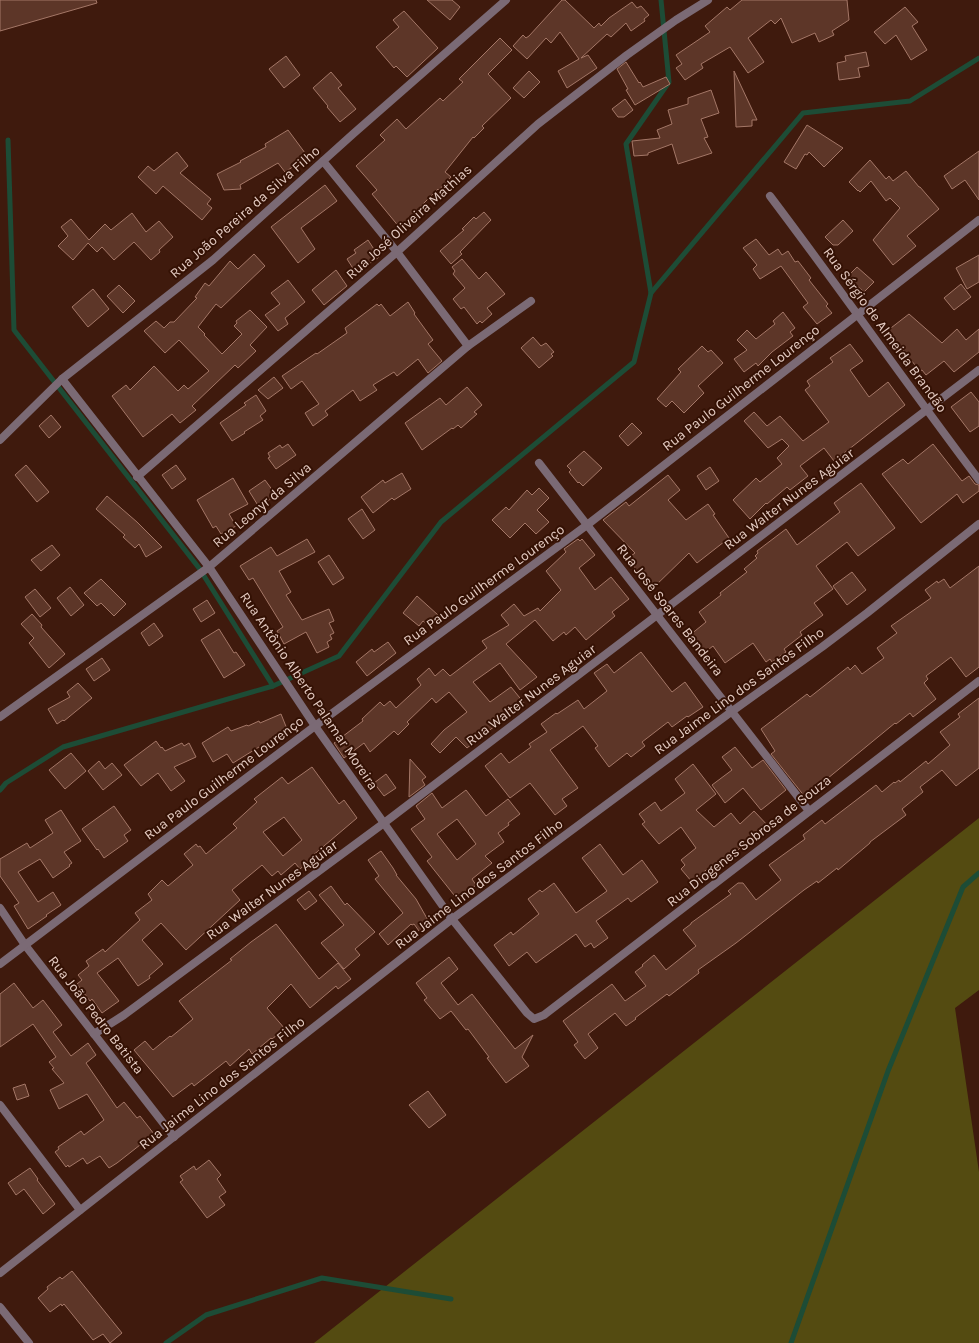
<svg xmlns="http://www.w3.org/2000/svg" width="979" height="1343" font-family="Karla,sans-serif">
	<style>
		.green { fill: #544b11 }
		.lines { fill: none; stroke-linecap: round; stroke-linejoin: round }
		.stream { stroke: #1d4c36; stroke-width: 5 }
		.building { fill: #5d3628; stroke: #a47767; fill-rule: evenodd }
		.street { stroke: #7b6a75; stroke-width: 8 }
		.labels { text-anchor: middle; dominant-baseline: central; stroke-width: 4; stroke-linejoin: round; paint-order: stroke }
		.street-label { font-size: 14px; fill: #e5ccc3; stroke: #341104 }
	</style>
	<rect width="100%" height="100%" fill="#3f1a0d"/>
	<polygon class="green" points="979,818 979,990 955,1008 979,1172 979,1343 314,1343"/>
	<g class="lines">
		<g class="stream">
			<polyline points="8,140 14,330 199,568 273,686"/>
			<polyline points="651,293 626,144 669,82 661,0"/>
			<polyline points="0,790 6,783 63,747 273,686 339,656 441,522 634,362 651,293 803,113 910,101 979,58"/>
			<polyline points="166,1343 206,1315 322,1278 451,1299"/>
			<polyline points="791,1343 888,1071 963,887 979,873"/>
		</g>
	</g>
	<g class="building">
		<polygon points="0,0 96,0 97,3 0,31"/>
		<polygon points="427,0 452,0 460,7 450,20"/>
		<polygon points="562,0 565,0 594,28 599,23 601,26 609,18 632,2 637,8 641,6 649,15 644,19 645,21 631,31 626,23 611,37 607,34 581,58 588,55 597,68 567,88 558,71 579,59 560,32 551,43 546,38 527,59 513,46 523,35 526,38 529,36"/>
		<polygon points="742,0 847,0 849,20 832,31 834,35 819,42 815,33 792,43 781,18 775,24 771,20 748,38 764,62 748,73 730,47 701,64 703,68 685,80 676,68 682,64 676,55 710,32 705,26 727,7 730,10"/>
		<polygon points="905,7 918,22 912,26 927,50 911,60 896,35 885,44 874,32"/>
		<polygon points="404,11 438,48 407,77 396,66 394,68 376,47 399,27 393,20"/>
		<polygon points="500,38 512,50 488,74 511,98 482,126 484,128 474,138 473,137 445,172 451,177 439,190 438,189 418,209 420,212 400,228 372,194 377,190 356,166 385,140 380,135 397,119 406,129 440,98 443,101 463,82 459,79"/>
		<polygon points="866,52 869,66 858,68 860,77 839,80 837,63 846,61 845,56"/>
		<polygon points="286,56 300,75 284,88 269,69"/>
		<polygon points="626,62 639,83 640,82 643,87 666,77 670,84 635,105 626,90 628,89 617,69"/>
		<polygon points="529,71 540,82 524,98 513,88"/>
		<polygon points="734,71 757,120 752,120 752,126 736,127"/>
		<polygon points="331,72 342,85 338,88 356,109 340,122 327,107 328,106 313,88"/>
		<polygon points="711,90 719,113 701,119 708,137 704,138 712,153 678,164 672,144 648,153 648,155 634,156 632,141 660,138 657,130 672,124 668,110 688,104 688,98"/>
		<polygon points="625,99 633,110 624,117 618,117 612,109"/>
		<polygon points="807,125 843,148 824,167 809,152 807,155 805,154 796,169 784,162"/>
		<polygon points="288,130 308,157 285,172 278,163 240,185 241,189 224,190 217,174 241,162 240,161 266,147 265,144"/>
		<polygon points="979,151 979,200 965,180 952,189 944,176"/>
		<polygon points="177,152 188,166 180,173 211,199 207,204 212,208 202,220 163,186 156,194 138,177 148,166 154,171"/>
		<polygon points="870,160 886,179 889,176 893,181 906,171 919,187 920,187 939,209 907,236 916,246 893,265 873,240 900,208 890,198 886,201 871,181 860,192 858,190 858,191 849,182"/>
		<polygon points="325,185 337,201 301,228 315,249 298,263 271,227"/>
		<polygon points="484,212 491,220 460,252 462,254 451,264 440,251 464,230 462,229 474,217 476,219"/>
		<polygon points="132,213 146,232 159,221 173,237 159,250 160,252 151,260 134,242 114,260 102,247 97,252 88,243 73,260 58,246 68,236 61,227 71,219 89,240 105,224 111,230"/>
		<polygon points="843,220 853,231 838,245 833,245 825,237"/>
		<polygon points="756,239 769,255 778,249 782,255 788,251 795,262 798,261 811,278 809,280 828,304 826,306 832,313 817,324 803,307 808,303 781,266 760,279 753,269 757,265 743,248"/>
		<polygon points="368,240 379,257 366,266 364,263 354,270 347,259 356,253 354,250"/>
		<polygon points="254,254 265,266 221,308 216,304 198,327 205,334 204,335 222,354 242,334 234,326 237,323 236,321 250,310 267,327 250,345 256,351 238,368 235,365 192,406 196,410 180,423 172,414 143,437 112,396 126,385 130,390 154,366 178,391 184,385 188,389 209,371 179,340 165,353 144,331 156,321 164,328 170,322 174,322 197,298 195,297 205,283 209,286 230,261 238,269"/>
		<polygon points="979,255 979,282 967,289 956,268"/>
		<polygon points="462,259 479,279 486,272 505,294 487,308 492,314 482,323 480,321 477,324 464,307 461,309 453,299 465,288 453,274 455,271 452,267"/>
		<polygon points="857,267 874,282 864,292 847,277"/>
		<polygon points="336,270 347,286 324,305 312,290"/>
		<polygon points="288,280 305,302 285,318 288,324 278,331 265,315 280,304 271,293"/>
		<polygon points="961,284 971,297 954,310 944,298"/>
		<polygon points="119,285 135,301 123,313 107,296"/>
		<polygon points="93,289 109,309 88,327 72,307"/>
		<polygon points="408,302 415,313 414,314 433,340 428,344 442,361 428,373 418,359 397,376 394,372 373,385 377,390 360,401 353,390 325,411 328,415 313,426 305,413 319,404 302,381 291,389 282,376 316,353 317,354 347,333 345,328 377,304 379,306 381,304 390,316"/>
		<polygon points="783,312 795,328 790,332 793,336 772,352 758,366 756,363 744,372 734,359 747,350 737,340 747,330 756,339 775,324 773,321"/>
		<polygon points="909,314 942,343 957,329 966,340 979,329 979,352 954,372 944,361 926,375 922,370 920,371 887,331"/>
		<polygon points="533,337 541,346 546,343 554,352 551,354 553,356 539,368 521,348"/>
		<polygon points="850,344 863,361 850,370 869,397 888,382 905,405 834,461 824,448 800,466 808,476 790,490 787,487 767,504 766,503 750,519 733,500 756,478 760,482 782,464 777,458 789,446 782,439 768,448 744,421 754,412 767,426 780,416 803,441 829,422 805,390 810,386 807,381 833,362 830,358"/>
		<polygon points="702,346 708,352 711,350 723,363 698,386 704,393 684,413 672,401 666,407 657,399 681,372 678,369"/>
		<polygon points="274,377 283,388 268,399 258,390"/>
		<polygon points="467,387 482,405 474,412 477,414 461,428 458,425 453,429 452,428 422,450 405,423 440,398 446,405"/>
		<polygon points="971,392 979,402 979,426 970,432 951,407"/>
		<polygon points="256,395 266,411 260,416 263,420 244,432 245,433 232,441 220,423 246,405 244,403"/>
		<polygon points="51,415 61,427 49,438 39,426"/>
		<polygon points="632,423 642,433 628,446 619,436"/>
		<polygon points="288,444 296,455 276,469 268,458 270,457 268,453 280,445 282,448"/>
		<polygon points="933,444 962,481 969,476 975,484 979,485 979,491 963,503 957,494 921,523 882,474 903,459 908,464"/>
		<polygon points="584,451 602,468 583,486 579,482 578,483 569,472 571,470 567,466"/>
		<polygon points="26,465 49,492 37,502 15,475"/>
		<polygon points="176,465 186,479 172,489 162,475"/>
		<polygon points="710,467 719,481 706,490 697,476"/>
		<polygon points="402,473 411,489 394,500 392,498 373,513 361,497 383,480 385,483"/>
		<polygon points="668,475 680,490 668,500 686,520 708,504 715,514 713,515 729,538 697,563 689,553 651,590 628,558 635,553 603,520 626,502 629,506"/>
		<polygon points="233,478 248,504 229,514 236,526 221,534 216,526 213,528 197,500"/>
		<polygon points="265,480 276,495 259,507 249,491"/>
		<polygon points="861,483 895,528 858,556 847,542 816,566 833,589 814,603 823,615 800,632 802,635 784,649 786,652 772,662 770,659 766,662 753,643 725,663 713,646 704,653 690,635 706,622 699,612 721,595 720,593 747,572 744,569 757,558 755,556 758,553 757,551 786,529 797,545 840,512 834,503"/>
		<polygon points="539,488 549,498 537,510 549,522 536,534 525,523 510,538 492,520 506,507 509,510 527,490 532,495"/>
		<polygon points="107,496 137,522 162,547 146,557 139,544 135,548 123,537 125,535 96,509"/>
		<polygon points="362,509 375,530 363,539 348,519"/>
		<polygon points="307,539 315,552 279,571 291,592 286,595 302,620 329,609 334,621 329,623 334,633 330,635 332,639 327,642 329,647 317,653 306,632 284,644 277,631 283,627 253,578 249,580 240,566 271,547 277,556"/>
		<polygon points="578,539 580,541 582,539 595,555 579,568 595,590 611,577 629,599 612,612 615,616 586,640 575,627 566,635 564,632 553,641 535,620 506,644 537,677 520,690 500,663 473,682 490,702 511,687 524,703 467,748 456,737 440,753 431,744 444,730 467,712 449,692 436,703 432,698 407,722 409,724 398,735 394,731 370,752 364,743 344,758 334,743 363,721 362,719 380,702 384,706 390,701 396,708 421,685 417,679 429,668 435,676 443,669 450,676 487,648 482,641 509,625 501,615 514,604 524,616 538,608 540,611 561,590 546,571 566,552 564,549"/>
		<polygon points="52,545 60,555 41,571 31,560"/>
		<polygon points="329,555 344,578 333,585 318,562"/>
		<polygon points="979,566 979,667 966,677 951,657 926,676 928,679 924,683 936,699 913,717 910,713 896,724 895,723 805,797 771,754 775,751 761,729 807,694 810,697 848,667 850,670 855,665 862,674 884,658 877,648 897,633 891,626 931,598 925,590 937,581 938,583 944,579 950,588"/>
		<polygon points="852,572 866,590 847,605 833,586"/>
		<polygon points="101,579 126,604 114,616 101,603 97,606 84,593"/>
		<polygon points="70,587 84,605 71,616 57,598"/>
		<polygon points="35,589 51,608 40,617 25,597"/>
		<polygon points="417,596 438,615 430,626 423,621 419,626 403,613"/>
		<polygon points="207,600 215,613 201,622 193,609"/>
		<polygon points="32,614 42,625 41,627 65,654 49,668 29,643 34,638 21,624"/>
		<polygon points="154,623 163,636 149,646 141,633"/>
		<polygon points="219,629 234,653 236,652 245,665 224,678 201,640"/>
		<polygon points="388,642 396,653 367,676 356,662 372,649 374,652"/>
		<polygon points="641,652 672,692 685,682 703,707 688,717 687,716 672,727 668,722 642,742 645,746 631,757 627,753 609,767 595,748 598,746 583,726 550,750 578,788 562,799 567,806 555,815 530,783 510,798 485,766 501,753 509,763 531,747 529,744 547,732 541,724 556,713 557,714 578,700 584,709 607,691 594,673 607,664 614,673"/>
		<polygon points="102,658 110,670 94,681 86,669"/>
		<polygon points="78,683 92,698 64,721 63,720 57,724 48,709 70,697 67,692"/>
		<polygon points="979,698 979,768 956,786 942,770 920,787 923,792 902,809 906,815 870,842 870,843 838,870 837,868 818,883 817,881 804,890 736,943 698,970 699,973 669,996 667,994 635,1018 636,1019 626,1026 615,1013 588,1034 598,1048 585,1059 574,1045 578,1042 563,1021 612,984 625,1001 646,986 635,972 643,966 642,965 654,955 666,970 696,946 683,930 691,924 691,923 731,894 728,891 738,883 743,883 756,900 781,880 769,865 805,839 803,835 822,820 825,824 876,785 882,792 894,782 895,783 899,780 900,782 926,761 928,764 950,745 940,732 960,717 958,714"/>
		<polygon points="281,714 289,734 260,748 259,747 233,763 227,754 213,762 202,743 228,727 231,731 247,725 248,726 259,721 260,723"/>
		<polygon points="156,741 161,748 162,747 165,751 182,743 184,746 189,743 196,757 174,767 185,781 171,791 158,773 141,786 124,765"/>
		<polygon points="735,747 752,768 763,760 786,790 761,810 743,788 725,803 712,785 732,770 722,757"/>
		<polygon points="71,753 86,771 65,789 49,770"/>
		<polygon points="410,759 426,777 422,780 425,785 409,797"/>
		<polygon points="99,761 105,769 112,763 122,775 103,790 88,771"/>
		<polygon points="693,764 716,794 696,810 714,827 731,813 740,824 754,811 770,828 759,838 757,834 715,869 712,865 692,882 681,869 685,865 681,860 696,848 681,827 659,844 642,824 645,822 639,814 655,802 661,811 685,793 675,779"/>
		<path d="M312,767L339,804L344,800L357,818L311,857L312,859L300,869L295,863L281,875L278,871L272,876L262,865L232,890L240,900L186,950L161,923L142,940L163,964L149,976L150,978L138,986L118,958L97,973L119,1001L102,1013L92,999L90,1001L77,984L82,980L78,975L89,966L86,961L103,949L105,952L140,920L135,913L152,900L148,894L162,880L168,886L193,865L184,854L196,844L198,847L200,846L206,854L237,828L233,824L257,802L254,799L282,777L288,784ZM284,817L302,840L283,856L263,832Z"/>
		<polygon points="386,774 396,788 384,796 374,783"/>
		<path d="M466,790L486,816L508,799L520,814L508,823L509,825L498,833L504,842L485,856L492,863L472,879L476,885L458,900L427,861L432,857L411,829L425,819L416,806L432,793L442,808ZM457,819L476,844L457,860L437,834Z"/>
		<polygon points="114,806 131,830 124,835 128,841 104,858 98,849 97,850 82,829"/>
		<polygon points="61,810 81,841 64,852 72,863 69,865 70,866 53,878 40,859 18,872 38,902 53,892 61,905 46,915 47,916 28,929 14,906 19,903 0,876 0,859 27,843 30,848 53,833 45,820"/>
		<polygon points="600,844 623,875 642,860 658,882 631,902 628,898 596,921 608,938 594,948 591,943 585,947 576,934 536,963 527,952 509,966 494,945 511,932 513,935 539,914 528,899 540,890 542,892 554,883 576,913 607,891 582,858"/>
		<polygon points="381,851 393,868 397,875 396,875 416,899 429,922 419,931 414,924 412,925 411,924 388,945 379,934 403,913 375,879 379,876 368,860"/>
		<polygon points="331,886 345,905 347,903 375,932 355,949 360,955 344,969 321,943 344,925 319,895"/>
		<polygon points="309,891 317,901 305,910 297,900"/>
		<polygon points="276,924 319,979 338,963 351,979 338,989 336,986 310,1008 291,984 267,1008 285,1029 272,1039 271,1038 252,1054 249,1049 230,1066 226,1061 194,1086 192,1083 173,1097 134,1050 145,1041 153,1050 170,1036 171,1037 193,1019 179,1001 232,960 230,959 251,942"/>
		<polygon points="449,957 458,969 441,983 458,1005 472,994 515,1049 533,1035 522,1057 529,1066 506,1083 487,1058 489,1057 468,1029 466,1030 451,1011 440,1019 424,1000 427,998 416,983"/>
		<polygon points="14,983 33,1008 43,1000 62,1025 53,1032 71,1056 88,1043 96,1055 86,1063 117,1108 124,1102 137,1118 140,1116 154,1134 117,1163 109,1168 100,1156 87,1164 83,1158 69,1167 68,1165 66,1167 55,1152 59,1149 58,1147 81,1131 84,1135 104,1120 87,1094 59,1109 50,1090 64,1083 52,1069 54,1068 49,1062 56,1057 33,1024 0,1047 0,994"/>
		<polygon points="25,1084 29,1096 17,1100 13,1088"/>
		<polygon points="428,1091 446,1115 429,1128 409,1105"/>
		<polygon points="209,1160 221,1175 217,1179 226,1192 219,1197 225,1205 207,1218 180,1182 183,1180 180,1176 194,1166 196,1170"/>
		<polygon points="30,1168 38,1179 37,1180 55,1204 43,1214 24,1189 16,1195 8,1183"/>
		<polygon points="72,1271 122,1333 110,1343 103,1334 93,1340 64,1304 62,1306 61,1304 50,1312 38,1298 48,1289 47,1287 60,1277 62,1279"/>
	</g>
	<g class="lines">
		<g class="street">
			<polyline points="323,161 397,252 468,346"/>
			<path d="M770,196C841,290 908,386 979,480"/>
			<polyline points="62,379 209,567 315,726 452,919 527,1013 534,1019 544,1015 979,681"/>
			<polyline points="0,440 62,379 213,260 353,134 506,0"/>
			<polyline points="539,463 809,811"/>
			<polyline points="137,477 397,252 538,124 627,55 676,20 708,0"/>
			<polyline points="0,717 209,567 468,346 531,301"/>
			<polyline points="0,908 25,945 174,1137"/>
			<polyline points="0,964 315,726 587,525 979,220"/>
			<polyline points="94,1034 124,1015 384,823 979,370"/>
			<polyline points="0,1105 80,1210"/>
			<polyline points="0,1273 452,919 731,712 822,647 867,613 979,524"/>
			<polyline points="0,1307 29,1343"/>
		</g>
	</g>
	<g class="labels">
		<g class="street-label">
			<text transform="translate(245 212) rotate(-41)">Rua João Pereira da Silva Filho</text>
			<text transform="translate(409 222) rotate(-42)">Rua José Oliveira Mathias</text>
			<text transform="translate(885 330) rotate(54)">Rua Sérgio de Almeida Brandão</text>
			<text transform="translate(741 388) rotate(-38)">Rua Paulo Guilherme Lourenço</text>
			<text transform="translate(789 499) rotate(-37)">Rua Walter Nunes Aguiar</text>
			<text transform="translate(262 505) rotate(-40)">Rua Leonyr da Silva</text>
			<text transform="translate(484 585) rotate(-36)">Rua Paulo Guilherme Lourenço</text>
			<text transform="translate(670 610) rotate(52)">Rua José Soares Bandeira</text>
			<text transform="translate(309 691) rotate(56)">Rua Antônio Alberto Palamar Moreira</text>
			<text transform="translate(739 691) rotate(-36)">Rua Jaime Lino dos Santos Filho</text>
			<text transform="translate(531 695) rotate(-37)">Rua Walter Nunes Aguiar</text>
			<text transform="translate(224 778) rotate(-37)">Rua Paulo Guilherme Lourenço</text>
			<text transform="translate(749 841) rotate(-38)">Rua Diogenes Sobrosa de Souza</text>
			<text transform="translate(479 884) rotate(-37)">Rua Jaime Lino dos Santos Filho</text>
			<text transform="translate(272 890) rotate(-36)">Rua Walter Nunes Aguiar</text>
			<text transform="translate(96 1015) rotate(52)">Rua João Pedro Batista</text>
			<text transform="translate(222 1083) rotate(-38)">Rua Jaime Lino dos Santos Filho</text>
		</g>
	</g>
</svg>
